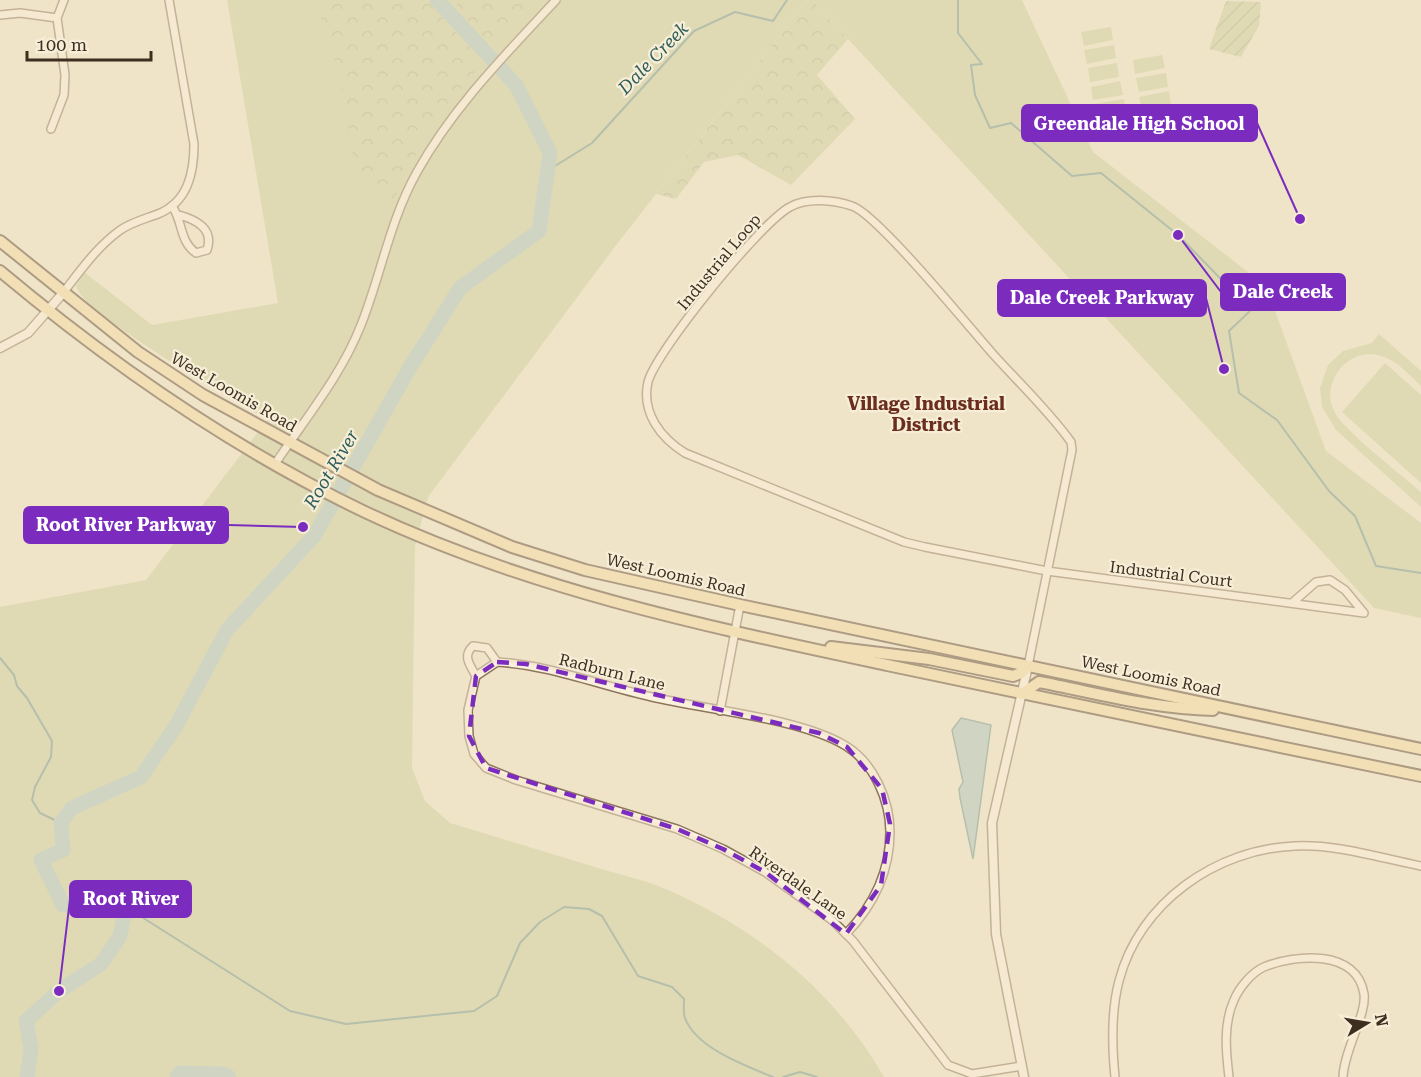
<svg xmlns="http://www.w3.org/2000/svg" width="1421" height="1077" font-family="'Roboto Serif',serif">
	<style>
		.green { fill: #c9cf9b }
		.forest { fill: url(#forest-crowns) }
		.garden { fill: url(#garden-furrows) }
		.water { fill: #a9c4bc; stroke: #6f938a; stroke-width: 1.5 }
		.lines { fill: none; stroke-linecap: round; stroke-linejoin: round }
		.stream { stroke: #6f938a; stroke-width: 2 }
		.river { stroke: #a9c4bc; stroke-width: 15 }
		.minor-casing { stroke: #8d765c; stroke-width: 10 }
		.tertiary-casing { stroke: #8d765c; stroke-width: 11 }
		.primary-casing { stroke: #5b4430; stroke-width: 14 }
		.minor { stroke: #faf1dc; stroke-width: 7 }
		.tertiary { stroke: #faf1dc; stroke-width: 8 }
		.primary { stroke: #f3d9a0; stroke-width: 10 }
		.marked { fill: none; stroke: #7b2cbf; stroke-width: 4.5; stroke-dasharray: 12 8; stroke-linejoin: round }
		.labels { text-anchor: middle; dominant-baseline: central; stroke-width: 4.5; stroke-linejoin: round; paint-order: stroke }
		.street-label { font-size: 16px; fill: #3d2e20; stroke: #f7eed8 }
		.water-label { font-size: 18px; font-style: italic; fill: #2f5d5a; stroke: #f7eed8 }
		.neighbourhood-label { font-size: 18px; font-weight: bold; fill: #6b2e1e; stroke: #f7eed8 }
		.leader { fill: none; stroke: #7b2cbf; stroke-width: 2 }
		.callout-dot { fill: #7b2cbf; stroke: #f7eed8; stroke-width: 2 }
		.callout { fill: #7b2cbf; stroke: #7b2cbf; stroke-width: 2 }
		.callout-label { font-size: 18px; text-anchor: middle; font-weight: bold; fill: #fff }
	</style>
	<defs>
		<pattern id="forest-crowns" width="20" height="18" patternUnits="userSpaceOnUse" patternTransform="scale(1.5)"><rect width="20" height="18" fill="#c9cf9b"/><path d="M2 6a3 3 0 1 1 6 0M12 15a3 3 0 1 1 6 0" fill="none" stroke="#aeb285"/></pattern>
		<pattern id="garden-furrows" width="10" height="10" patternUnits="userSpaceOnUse" patternTransform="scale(1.5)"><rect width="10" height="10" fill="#c9cf9b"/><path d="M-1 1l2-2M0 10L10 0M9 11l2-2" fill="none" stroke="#aeb285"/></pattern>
	</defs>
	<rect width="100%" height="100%" fill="#f0e4c8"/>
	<g class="green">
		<path d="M227,0H807L617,244L428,497L415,546L412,768L425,801L450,823C500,838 549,853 598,868C621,875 646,880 668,890C757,929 835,991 884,1077H0V607L146,580L267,420C236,400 83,315 76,286L84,272L152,325L278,303Z"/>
		<polygon points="812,0 1022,0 1093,152 1266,286 1326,451 1421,523 1421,618 1374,608"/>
		<polygon points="1111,27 1113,40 1084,46 1081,32"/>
		<polygon points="1114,45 1116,58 1087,64 1084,50"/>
		<polygon points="1162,55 1165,68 1135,74 1133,60"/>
		<polygon points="1117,63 1119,77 1090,82 1088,68"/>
		<polygon points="1166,73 1168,87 1139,92 1136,78"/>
		<polygon points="1120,81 1123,95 1093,100 1091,87"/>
		<polygon points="1169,91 1171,105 1142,110 1139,97"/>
		<polygon points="1124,99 1126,113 1097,118 1094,104"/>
		<path d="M1379,334L1421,371V386C1409,375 1397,360 1381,356C1349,346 1320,381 1334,411C1343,430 1403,476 1421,492V507L1336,430L1322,407L1320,388L1328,365L1343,351L1372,343Z"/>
		<polygon points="1385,363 1421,395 1421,483 1342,412"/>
	</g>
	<g class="forest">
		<polygon points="316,0 426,0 483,61 424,137 389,211 357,179 342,90"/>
		<polygon points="454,0 535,0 494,48 472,28"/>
		<polygon points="807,0 812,0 848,39 817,75 855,119 791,185 738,155 704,162 676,199 656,194"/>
	</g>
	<polygon class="garden" points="1226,1 1261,2 1259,26 1241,57 1209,49"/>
	<polygon class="water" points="961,718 991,725 973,859 960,798 959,789 963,782 952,730"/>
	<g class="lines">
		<g class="stream">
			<polyline points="958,0 958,33 982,64 971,65 975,95 990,128 1011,123 1072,176 1101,173 1178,235 1251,310 1229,331 1239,393 1277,420 1329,491 1355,516 1376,566 1421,573"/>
			<polyline points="547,171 592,143 694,31 735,12 773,21 787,0"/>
			<polyline points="0,658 14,675 17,686 27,698 52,741 51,757 35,787 32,800 40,813 61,823"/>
			<path d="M126,907L290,1011L346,1024L474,1011L497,996L520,943L540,922L564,907L589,909L602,916L638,976L672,987L684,999C684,1005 683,1013 685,1018C696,1048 746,1066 773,1077"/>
			<polyline points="783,1077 800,1072 817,1077"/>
		</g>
		<g class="river">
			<polyline points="27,1077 31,1048 26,1021 59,991 101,964 120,936 126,907 105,894 63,905 41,860 63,850 61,823 72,808 141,777 176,726 227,630 314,536 409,369 460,288 539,231 550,153 516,85 437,0"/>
			<polyline points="177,1077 180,1073 223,1074 229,1077"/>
		</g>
		<defs>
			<g id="minor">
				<polyline points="0,15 20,13 57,18"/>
				<polyline points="51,129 64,95 65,75 57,18 64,0"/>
				<path d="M172,206C183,221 179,241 196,253L207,250C214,229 197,220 179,215"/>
				<path d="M63,293C80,271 97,247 119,231C131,222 145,219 158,214C188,202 194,173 194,144L169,0"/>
				<path d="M275,464C305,419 341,376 361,325C381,275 390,220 417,172C453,107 506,54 556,0"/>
				<polyline points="497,662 476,676 468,710 469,736 474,754 486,768 516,780 677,829 723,849 765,872 833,921 853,941 948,1065 972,1074 1022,1066"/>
				<path d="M497,662C550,665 601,686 652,697C707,710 800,718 846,746C874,763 890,801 890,832C890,871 873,906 846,934"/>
				<path d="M1028,666L1072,450L1071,442C1048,410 1018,382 992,353C969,327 877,214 852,206C834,200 807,197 790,207C761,222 656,351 648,382C641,413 661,438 685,453L904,542L925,547L1047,571L1364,613L1345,590L1330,580L1316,582L1292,603"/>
				<path d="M476,676C470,665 462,656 473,646L487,648L497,662"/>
				<polyline points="720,711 740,605"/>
				<path d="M1115,1077C1112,1047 1111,1011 1119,981C1139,903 1216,849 1295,846C1337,844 1380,858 1421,866"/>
				<path d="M1229,1077C1226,1052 1223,1024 1234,1000C1239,988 1252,972 1264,967C1296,954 1357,949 1364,994C1367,1014 1344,1050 1343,1077"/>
			</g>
			<g id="tertiary">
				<polyline points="0,348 28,333 63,293"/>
				<polyline points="1024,1077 996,934 992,823 1028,666"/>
			</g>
			<g id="primary">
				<polyline points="0,241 138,352 203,395 378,490 512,547 585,570 740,605 1421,749"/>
				<path d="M0,271C111,364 234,449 365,512C530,590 709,627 887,665C1065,703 1243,739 1421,776"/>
				<polyline points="831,647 929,659 1013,676 1021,673 1028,666"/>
				<path d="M1022,694L1039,682C1097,693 1153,709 1213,710"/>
			</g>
		</defs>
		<use href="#minor" class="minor-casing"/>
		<use href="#tertiary" class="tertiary-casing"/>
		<use href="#primary" class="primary-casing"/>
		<use href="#minor" class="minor"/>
		<use href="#tertiary" class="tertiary"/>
		<use href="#primary" class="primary"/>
	</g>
	<path d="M0 0H1421V1077H0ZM497,662L526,664L819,733L847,747L882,789L890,824L881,885L846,934L765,872L723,849L677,829L486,768L469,736L476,676Z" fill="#f0e4c8" fill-opacity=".55" fill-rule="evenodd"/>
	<path class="marked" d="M497,662L526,664L819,733L847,747L882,789L890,824L881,885L846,934L765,872L723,849L677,829L486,768L469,736L476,676Z"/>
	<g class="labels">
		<g class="street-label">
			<text transform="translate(719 262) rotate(-50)">Industrial Loop</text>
			<text transform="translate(234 392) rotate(30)">West Loomis Road</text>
			<text transform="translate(1171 574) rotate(7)">Industrial Court</text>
			<text transform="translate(676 575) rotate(13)">West Loomis Road</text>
			<text transform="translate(612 672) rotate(14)">Radburn Lane</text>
			<text transform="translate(1151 676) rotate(12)">West Loomis Road</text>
			<text transform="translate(798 883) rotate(35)">Riverdale Lane</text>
		</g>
		<g class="water-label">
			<text transform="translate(653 58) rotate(-46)">Dale Creek</text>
			<text transform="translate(331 469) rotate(-59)">Root River</text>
		</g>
		<g class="neighbourhood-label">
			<text x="926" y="403">Village Industrial<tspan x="926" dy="21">District</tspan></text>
		</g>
	</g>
	<path class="leader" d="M1300 219L1257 123M1178 235L1221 292M1224 369L1206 298M303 527L228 525M59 991L70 899"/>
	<g class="callout-dot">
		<circle cx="1300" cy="219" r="6"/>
		<circle cx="1178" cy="235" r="6"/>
		<circle cx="1224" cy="369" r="6"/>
		<circle cx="303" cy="527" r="6"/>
		<circle cx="59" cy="991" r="6"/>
	</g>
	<g class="callout">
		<rect x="1022" y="105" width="235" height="36" rx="6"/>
		<rect x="1221" y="274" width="124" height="36" rx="6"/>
		<rect x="998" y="280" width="208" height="36" rx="6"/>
		<rect x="24" y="507" width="204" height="36" rx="6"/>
		<rect x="70" y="881" width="121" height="36" rx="6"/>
	</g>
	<g class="callout-label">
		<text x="1139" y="130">Greendale High School</text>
		<text x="1283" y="298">Dale Creek</text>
		<text x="1102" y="304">Dale Creek Parkway</text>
		<text x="126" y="531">Root River Parkway</text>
		<text x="131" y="905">Root River</text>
	</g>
	<g transform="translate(1367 1023) rotate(79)" stroke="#f7eed8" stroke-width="4.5" paint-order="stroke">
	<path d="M0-4.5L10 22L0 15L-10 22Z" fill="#3d2e20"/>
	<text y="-9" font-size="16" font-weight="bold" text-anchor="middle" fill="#3d2e20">N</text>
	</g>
	<path d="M27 51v9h124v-9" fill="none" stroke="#3d2e20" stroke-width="3"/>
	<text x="36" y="51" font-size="18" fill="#3d2e20" stroke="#f7eed8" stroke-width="4.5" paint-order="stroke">100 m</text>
</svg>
